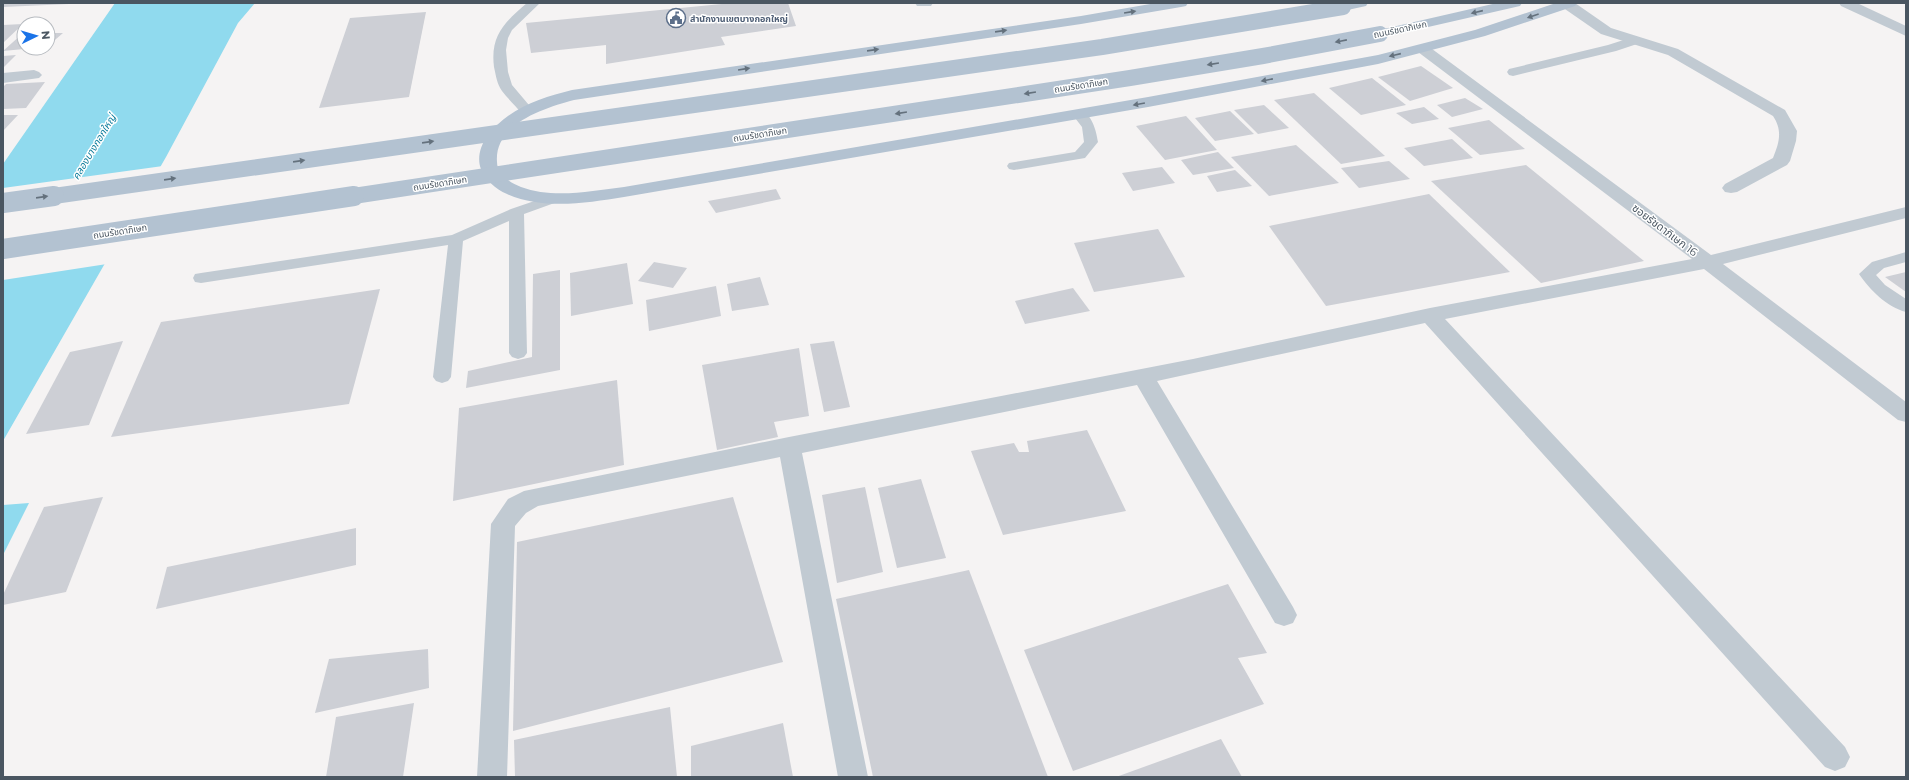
<svg xmlns="http://www.w3.org/2000/svg" width="1909" height="780" font-family="Montserrat,'Noto Sans Thai',sans-serif">
	<style>
		.water { fill: #90daee }
		.pier { fill: #f5f3f3 }
		.building { fill: #cdcfd5 }
		.lines { fill: none; stroke-linecap: round; stroke-linejoin: round }
		.service { fill: #c1cad2; fill-rule: evenodd }
		.minor { fill: #c1cad2; fill-rule: evenodd }
		.primary { fill: #b3c2d1; fill-rule: evenodd }
		.primary-bridge-far1 { stroke: #b3c2d1; stroke-width: 16 }
		.primary-bridge { stroke: #b3c2d1; stroke-width: 20 }
		.oneway { fill: #64717d }
		.labels { text-anchor: middle; dominant-baseline: central; stroke-width: 3; stroke-linejoin: round; paint-order: stroke }
		.far-service-label { font-size: 9px; font-weight: bold; fill: #4e5e75; stroke: #fff; text-anchor: start }
		.far-street-label { font-size: 9px; fill: #4a5661; stroke: #fff }
		.far-water-label { font-size: 10px; font-style: italic; fill: #0c7c9b; stroke: #fff }
		.street-label { font-size: 11px; fill: #4a5661; stroke: #fff }
	</style>
	<rect width="100%" height="100%" fill="#f5f3f3"/>
	<g class="water">
		<polygon points="115,3 255,3 238,23 166,157 3,441 3,164"/>
		<polygon points="29,503 3,555 3,505"/>
	</g>
	<polygon class="pier" points="163,166 107,264 3,280 3,188"/>
	<g class="building">
		<polygon points="3,3 69,3 69,4 3,7"/>
		<polygon points="732,3 788,3 796,26 721,37 725,45 606,64 606,45 531,53 526,23"/>
		<polygon points="426,12 409,97 319,108 350,18"/>
		<polygon points="23,24 3,43 3,25"/>
		<polygon points="48,33 63,33 48,46"/>
		<polygon points="22,34 24,34 24,49 3,51"/>
		<polygon points="16,55 3,68 3,56"/>
		<polygon points="1421,66 1453,88 1410,101 1378,77"/>
		<polygon points="1372,78 1406,105 1361,115 1329,88"/>
		<polygon points="45,82 26,108 3,109 3,87 6,84"/>
		<polygon points="1314,93 1385,156 1341,164 1274,100"/>
		<polygon points="1465,98 1483,109 1452,117 1437,105"/>
		<polygon points="1264,105 1289,128 1258,134 1234,110"/>
		<polygon points="1424,107 1439,119 1412,124 1396,113"/>
		<polygon points="1230,111 1254,134 1215,141 1195,118"/>
		<polygon points="3,115 18,115 3,131"/>
		<polygon points="1186,116 1217,150 1165,160 1136,126"/>
		<polygon points="1489,120 1525,149 1480,155 1448,128"/>
		<polygon points="1452,139 1473,158 1424,166 1404,148"/>
		<polygon points="1296,145 1339,183 1269,196 1231,157"/>
		<polygon points="1218,152 1234,168 1193,175 1181,160"/>
		<polygon points="1389,161 1410,179 1359,188 1341,168"/>
		<polygon points="1526,165 1644,261 1541,283 1431,181"/>
		<polygon points="1162,167 1175,183 1133,191 1122,173"/>
		<polygon points="1235,170 1252,186 1217,192 1207,176"/>
		<polygon points="776,189 781,199 716,213 708,201"/>
		<polygon points="1429,194 1510,272 1326,306 1269,226"/>
		<polygon points="1158,229 1185,277 1094,292 1074,243"/>
		<polygon points="654,262 687,268 673,288 638,281"/>
		<polygon points="627,263 633,304 571,316 570,273"/>
		<polygon points="560,270 560,370 466,388 468,371 532,357 533,274"/>
		<polygon points="1906,272 1906,292 1885,277"/>
		<polygon points="760,277 769,305 732,311 727,284"/>
		<polygon points="716,286 721,316 649,331 646,300"/>
		<polygon points="1073,288 1090,311 1025,324 1015,301"/>
		<polygon points="380,289 349,404 111,437 161,322"/>
		<polygon points="123,341 89,425 26,434 70,352"/>
		<polygon points="834,341 850,407 824,412 810,344"/>
		<polygon points="799,348 809,416 774,422 778,437 717,450 702,365"/>
		<polygon points="617,380 624,465 453,501 459,408"/>
		<polygon points="1087,430 1126,511 1003,535 971,451 1014,443 1019,452 1029,452 1027,441"/>
		<polygon points="921,479 946,558 897,568 878,488"/>
		<polygon points="865,487 883,572 837,583 822,495"/>
		<polygon points="103,497 66,592 3,605 3,595 44,507"/>
		<polygon points="733,497 783,662 513,731 517,542"/>
		<polygon points="356,528 356,565 156,609 167,567"/>
		<polygon points="969,570 1048,777 873,777 836,599"/>
		<polygon points="1228,584 1267,653 1238,658 1264,704 1073,771 1024,650"/>
		<polygon points="428,649 429,688 315,713 329,659"/>
		<polygon points="414,703 403,777 326,777 336,717"/>
		<polygon points="670,707 677,777 515,777 514,740"/>
		<polygon points="783,723 793,777 691,777 691,746"/>
		<polygon points="1221,739 1242,777 1116,777"/>
	</g>
	<g class="lines">
		<g class="service">
			<path d="M527,3H540L512,30L508,38L506,50L508,72L512,85L534,111L532,114H522C516,106 508,99 502,91C497,84 496,76 494,67C490,35 505,22 527,3Z"/>
			<polygon points="1636,36 1642,40 1640,43 1616,51 1513,76 1509,75 1507,72 1509,69 1608,45"/>
			<path d="M1079,110C1092,113 1096,130 1098,142L1085,158L1014,170L1009,169L1007,166L1009,163L1075,152L1084,142L1082,127L1072,114L1074,111Z"/>
			<polygon points="555,194 560,195 562,198 560,201 524,214 527,353 524,357 518,359 512,357 509,353 509,221 463,241 451,377 448,381 442,383 436,381 433,377 448,245 201,283 195,282 193,278 195,274 201,273 452,235 511,209"/>
			<path d="M1906,252V262L1884,268L1876,275L1885,285L1906,299V312C1887,307 1870,290 1859,274L1872,262Z"/>
		</g>
		<g class="minor">
			<polygon points="915,3 933,3 931,6 917,6"/>
			<path d="M1561,3H1575L1611,28L1678,49L1785,110L1797,131L1796,141L1790,161L1787,165L1737,192L1731,193L1725,192L1722,188L1725,184L1773,158C1779,143 1783,131 1773,116L1668,55L1601,34L1562,7Z"/>
			<polygon points="1839,3 1857,3 1906,26 1906,36 1841,6"/>
			<polygon points="1423,45 1428,46 1711,255 1906,207 1906,218 1723,264 1906,402 1906,422 1898,420 1704,269 1445,319 1845,747 1850,757 1845,767 1835,771 1825,767 1425,323 1157,381 1293,607 1297,615 1293,623 1284,626 1275,623 1137,385 802,453 868,777 838,777 780,457 538,506 526,513 515,526 507,777 477,777 491,524 508,499 524,491 789,437 1193,359 1430,308 1692,259 1418,52 1416,49 1418,46"/>
			<polygon points="34,70 39,72 42,75 39,78 3,83 3,73"/>
		</g>
		<g class="primary">
			<path d="M1156,3H1188L1186,6L1181,7L1081,24L574,100C544,108 494,124 497,162C497,174 510,183 521,187C553,199 591,191 624,187L1148,97L1378,55L1475,30L1556,3H1577L1575,6L1485,36L1378,64L1148,107L624,197C586,203 544,210 507,194C495,189 486,180 481,169C477,159 480,147 486,138C506,109 540,98 572,90L1081,16Z"/>
			<polygon points="1342,3 1368,3 1366,6 1343,11 1338,10 1336,7 1338,4"/>
			<polygon points="1497,3 1522,3 1520,6 1380,38 1375,37 1373,34 1375,31"/>
		</g>
		<g class="primary-bridge-far1">
			<polyline points="47,197 1102,47 1343,7"/>
			<polyline points="347,197 1130,78 1263,56 1380,34"/>
		</g>
		<g class="primary-bridge">
			<polyline points="3,203 54,196"/>
			<polyline points="3,249 354,196"/>
		</g>
	</g>
	<defs><path id="oneway-solid" d="M-6-.8H1V-3.2L6.5 0L1 3.2V.8H-6Z"/></defs>
	<g class="oneway">
		<use href="#oneway-solid" transform="translate(1130 12) rotate(-9)"/>
		<use href="#oneway-solid" transform="translate(1477 12) rotate(167)"/>
		<use href="#oneway-solid" transform="translate(1533 16) rotate(161)"/>
		<use href="#oneway-solid" transform="translate(1001 31) rotate(-8)"/>
		<use href="#oneway-solid" transform="translate(1341 41) rotate(169)"/>
		<use href="#oneway-solid" transform="translate(873 50) rotate(-8)"/>
		<use href="#oneway-solid" transform="translate(1395 55) rotate(167)"/>
		<use href="#oneway-solid" transform="translate(1213 64) rotate(171)"/>
		<use href="#oneway-solid" transform="translate(744 69) rotate(-9)"/>
		<use href="#oneway-solid" transform="translate(1267 80) rotate(169)"/>
		<use href="#oneway-solid" transform="translate(1030 93) rotate(171)"/>
		<use href="#oneway-solid" transform="translate(1139 104) rotate(170)"/>
		<use href="#oneway-solid" transform="translate(901 113) rotate(171)"/>
		<use href="#oneway-solid" transform="translate(428 142) rotate(-8)"/>
		<use href="#oneway-solid" transform="translate(299 161) rotate(-8)"/>
		<use href="#oneway-solid" transform="translate(170 179) rotate(-8)"/>
		<use href="#oneway-solid" transform="translate(42 197) rotate(-8)"/>
	</g>
	<defs>
		<symbol id="civic-ring" viewBox="-11 -11 22 22"><circle r="9.5" fill="#fff" stroke="#5c6f8a" stroke-width="1.5"/><path d="M-.6-6.5H3V-4.5H.6V-3L4-1V1h2V6H-6V1h2V-1L-.6-3ZM-1.2 2.5V6h2.4V2.5Z" fill="#5c6f8a"/></symbol>
	</defs>
	<g fill-rule="evenodd">
		<use href="#civic-ring" x="665" y="7" width="22" height="22"/>
	</g>
	<g class="labels">
		<g class="far-service-label">
			<text x="690" y="18">สำนักงานเขตบางกอกใหญ่</text>
		</g>
		<g class="far-street-label">
			<text transform="translate(1400 29) rotate(-12)">ถนนรัชดาภิเษก</text>
			<text transform="translate(1081 85) rotate(-9)">ถนนรัชดาภิเษก</text>
			<text transform="translate(760 134) rotate(-9)">ถนนรัชดาภิเษก</text>
			<text transform="translate(440 183) rotate(-9)">ถนนรัชดาภิเษก</text>
			<text transform="translate(120 231) rotate(-9)">ถนนรัชดาภิเษก</text>
		</g>
		<g class="far-water-label">
			<text transform="translate(94 147) rotate(-59)">คลองบางกอกใหญ่</text>
		</g>
		<g class="street-label">
			<text transform="translate(1665 230) rotate(37)">ซอยรัชดาภิเษก 16</text>
		</g>
	</g>
	<rect width="1909" height="780" fill="none" stroke="#4a5661" stroke-width="8"/>
	<g transform="translate(36 36) rotate(85)"><circle r="19" fill="#ffffff" stroke="#b7bbc0"/>
	<path d="M0-3L7 15L0 10L-7 15Z" fill="#1a73e8"/>
	<text y="-6" font-size="11" font-weight="bold" text-anchor="middle" fill="#4a5661">N</text>
	</g>
</svg>
